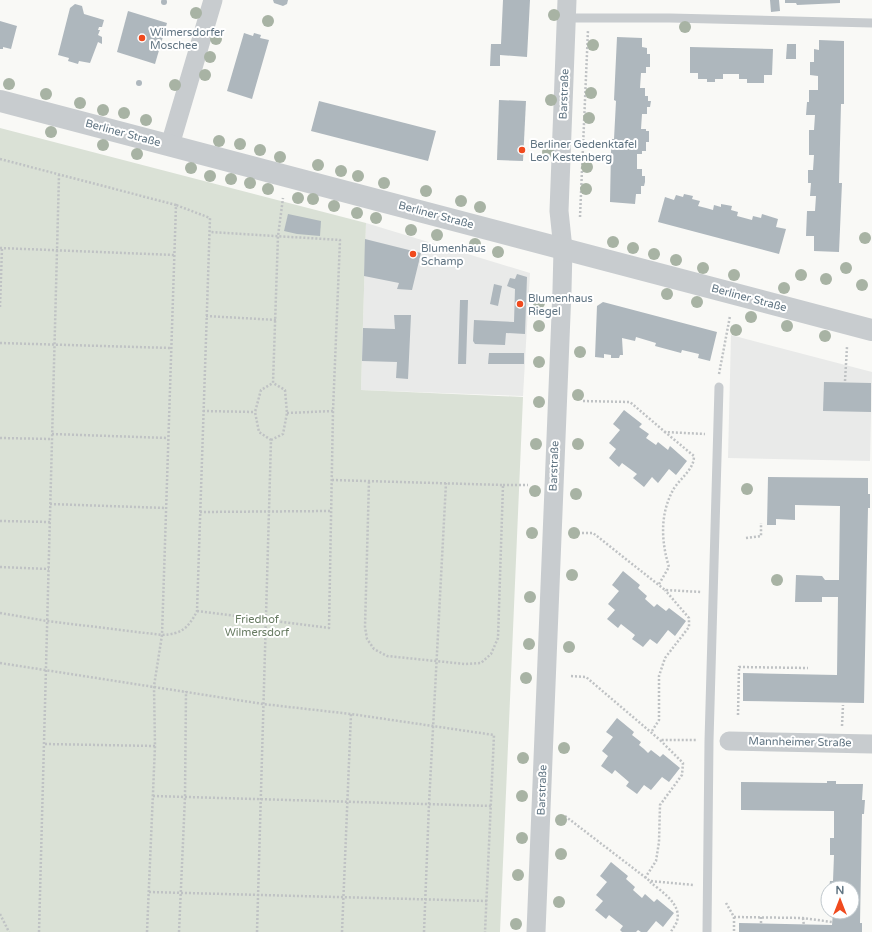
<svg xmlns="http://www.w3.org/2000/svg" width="872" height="932" font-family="'Varela Round',sans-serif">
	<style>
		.built { fill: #e9eae9 }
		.green { fill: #dae1d6 }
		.building { fill: #aeb7bd }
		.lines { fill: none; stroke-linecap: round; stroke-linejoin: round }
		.path { stroke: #bfc2c4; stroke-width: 2.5; stroke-dasharray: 2 2; stroke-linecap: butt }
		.service { stroke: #c8cccf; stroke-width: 9 }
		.minor { stroke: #c8cccf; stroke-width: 19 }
		.tertiary { stroke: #c8cccf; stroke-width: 22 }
		.tree { fill: #a8b3a4 }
		.poi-dot { fill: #f04a1e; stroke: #fff; stroke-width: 1.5 }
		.labels { text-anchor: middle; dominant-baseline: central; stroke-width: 4; stroke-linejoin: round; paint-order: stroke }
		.poi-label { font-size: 11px; fill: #617583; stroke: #fff; text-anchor: start }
		.street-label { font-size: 11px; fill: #617583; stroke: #fff }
		.park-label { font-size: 11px; fill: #667a61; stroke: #fff }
	</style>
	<rect width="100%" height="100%" fill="#f9f9f6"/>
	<g class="built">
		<polygon points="366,223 530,273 523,396 361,390"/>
		<polygon points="731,335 872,372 870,461 728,458"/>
	</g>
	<polygon class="green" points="0,128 366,223 361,390 523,397 500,932 0,932"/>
	<g class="building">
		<circle cx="164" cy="2" r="3"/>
		<polygon points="273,0 288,0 287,4 283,6 274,3"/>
		<polygon points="503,0 530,0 527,57 500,55 500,66 490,66 491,44 501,44"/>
		<polygon points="770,0 779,0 780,11 771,12"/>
		<polygon points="785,0 840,0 840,3 797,5 796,3 785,3"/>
		<polygon points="75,4 82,6 84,14 104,20 102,27 99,27 98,30 100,30 98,35 102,37 102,44 98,42 90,63 79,61 78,64 68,61 69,58 58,55 70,8"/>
		<polygon points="128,11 167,23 155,64 117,52"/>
		<polygon points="0,21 17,26 11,49 3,47 3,49 0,49"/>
		<polygon points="244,33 253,36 254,33 261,35 260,38 269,40 252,99 227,91"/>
		<polygon points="617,37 642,38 642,47 647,48 647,54 650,54 650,67 646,67 646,73 641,73 640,88 645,88 645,96 648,96 648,101 651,101 650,107 647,107 647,114 642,114 641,129 646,129 646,131 649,131 649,142 646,142 646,151 642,151 642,154 637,154 637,169 642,169 642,176 645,176 645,182 644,186 641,186 641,194 636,194 635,204 610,202 611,151 612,139 614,139 616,101 614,100"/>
		<polygon points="819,40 844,41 844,104 841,104 839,183 842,183 839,252 814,251 814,236 806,236 807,211 815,211 816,196 810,196 811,183 808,183 808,170 813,170 814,155 809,155 809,130 814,130 815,115 806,115 807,102 809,102 809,90 818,90 818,76 810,75 810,62 814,62 814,49 819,50"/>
		<polygon points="787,44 796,44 796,59 786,59"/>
		<polygon points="690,47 773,49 772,75 764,75 764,83 747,83 747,79 739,79 739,74 723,74 723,79 715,79 715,82 707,82 707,79 698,79 698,73 690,73"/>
		<circle cx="139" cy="83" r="3"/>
		<polygon points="499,100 526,101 523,161 497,160"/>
		<polygon points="319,101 436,131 428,161 311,131"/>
		<polygon points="684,194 693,196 692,199 700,201 698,206 706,208 713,210 714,205 721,207 721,204 732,206 731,210 738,212 737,216 752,220 753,216 761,218 762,214 778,219 776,227 786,229 779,254 658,222 665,197 674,200 676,195 683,197"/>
		<polygon points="288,214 321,221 320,236 297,234 284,231"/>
		<polygon points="365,239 421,253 412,290 397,289 399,283 364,276"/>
		<polygon points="517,274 527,277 525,334 506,333 505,345 475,344 473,341 474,320 514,322 515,289 507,286 510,278 515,279"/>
		<polygon points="494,284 502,286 498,306 490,304"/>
		<polygon points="460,300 468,300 466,364 458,364"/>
		<polygon points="603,302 717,332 710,361 698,358 699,354 682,350 681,353 655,346 656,343 636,337 635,341 622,338 623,355 620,355 619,358 611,358 611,355 604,354 604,358 595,357 597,306"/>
		<polygon points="394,315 411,315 408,379 396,378 397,362 362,361 363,328 395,329"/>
		<polygon points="489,353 524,353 524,364 488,364"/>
		<polygon points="824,382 871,383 871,412 823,411"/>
		<polygon points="624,410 642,424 639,427 649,434 646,438 656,445 658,442 668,450 670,446 687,461 676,475 669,469 658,483 652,477 644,487 633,478 637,474 622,463 619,467 609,458 616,449 609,443 620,430 613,424"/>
		<polygon points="768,477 868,478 868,494 870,494 870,508 868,508 864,703 743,701 743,673 837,675 838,597 822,597 822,602 795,602 796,575 822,576 825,580 839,580 840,506 795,505 795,520 776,519 776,525 767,525"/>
		<polygon points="623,571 640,585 638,588 647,596 645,599 654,607 657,604 666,611 669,608 686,621 675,636 668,630 657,644 650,639 643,647 632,639 635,635 621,624 618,628 607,619 615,610 608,604 619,591 612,585"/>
		<polygon points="617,718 634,732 632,735 641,742 639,745 644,749 648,753 651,750 660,757 663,754 680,768 669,782 662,777 651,790 644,785 637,794 626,786 629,782 615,770 612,774 601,766 608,756 602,751 613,737 606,732"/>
		<polygon points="827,781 836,781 836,784 863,784 862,800 865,800 864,814 862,814 860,923 862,923 862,932 739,932 739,923 832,925 833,912 852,912 852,888 829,888 830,881 833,881 834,855 830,855 830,838 834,838 834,811 741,810 741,782 827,783"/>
		<polygon points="611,862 628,876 626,879 635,887 633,890 642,898 645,894 654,902 657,899 674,913 663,927 656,921 647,932 641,932 638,930 636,932 622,932 620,930 623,926 609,915 606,919 595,910 603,901 596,895 607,882 600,876"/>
	</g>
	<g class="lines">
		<g class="path">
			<polyline points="0,159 176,205 162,635 154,686 155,746 147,932"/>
			<polyline points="580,217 588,30"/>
			<polyline points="0,248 174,255"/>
			<polyline points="0,307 2,248"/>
			<polyline points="206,316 277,320"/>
			<polyline points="0,343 171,348"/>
			<polyline points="719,374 730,316"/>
			<polyline points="845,381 847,347"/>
			<polyline points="583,401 630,402 665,432 705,434"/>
			<polyline points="203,411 255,412"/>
			<polyline points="287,413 333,411"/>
			<polyline points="52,434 168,438"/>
			<polyline points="0,438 52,439"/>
			<polyline points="271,440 283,434 287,413 285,390 273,383"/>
			<polyline points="332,480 503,485 498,638 491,654 481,663 465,664 387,656 374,649 367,639 365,627 369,481"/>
			<polyline points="503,485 528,485"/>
			<polyline points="50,504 166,508"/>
			<polyline points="200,512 332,511"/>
			<polyline points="0,521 50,522"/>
			<polyline points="578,533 593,533 665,590 701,592"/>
			<polyline points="746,538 761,536 761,523"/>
			<polyline points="0,567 49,569"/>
			<path d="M659,584L669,567C661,541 660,514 673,490C680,478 694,470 694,456L665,432"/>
			<polyline points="197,611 329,628 333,411 340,240 210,232"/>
			<path d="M0,613L47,621L162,635C181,634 188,629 197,611L210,218L176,205"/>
			<polyline points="0,663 263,704 351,714 494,735 485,932"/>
			<polyline points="571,676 586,677 660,740"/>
			<polyline points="738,715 739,667 808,668"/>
			<polyline points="842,726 843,705"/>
			<polyline points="652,731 659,720 659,676 665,658 689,627 689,618 665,590"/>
			<polyline points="45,744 155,746"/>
			<polyline points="153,796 492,806"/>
			<polyline points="565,816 650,881 694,885"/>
			<polyline points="645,878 656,861 659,842 660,805 682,775 683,763 660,740 696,740"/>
			<path d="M650,882C661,891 682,904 677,921C676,925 672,929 671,932"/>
			<polyline points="149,892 487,901"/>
			<polyline points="726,903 734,917 734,932"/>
			<polyline points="0,914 9,932"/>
			<polyline points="734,917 803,918 832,922"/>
			<polyline points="761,917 761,923"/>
			<polyline points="803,918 804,926"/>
			<polyline points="39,932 59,175"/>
			<polyline points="179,932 185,797 186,691"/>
			<polyline points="257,932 271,440 259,432 255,412 261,390 273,383 278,236 283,198"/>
			<polyline points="342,932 351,714"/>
			<polyline points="424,932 429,804 446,483"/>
		</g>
		<g class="service">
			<polyline points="567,18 670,18 872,23"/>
			<polyline points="707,932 709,741 719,387"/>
		</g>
		<g class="minor">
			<polyline points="170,145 213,0"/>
			<polyline points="729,741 872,744"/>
			<polyline points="536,932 562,290 563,249 559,211 567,0"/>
		</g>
		<polyline class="tertiary" points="0,101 872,330"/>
	</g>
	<g class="tree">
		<circle cx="196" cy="13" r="6"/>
		<circle cx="554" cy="15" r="6"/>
		<circle cx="268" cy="21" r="6"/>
		<circle cx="685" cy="27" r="6"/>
		<circle cx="216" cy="39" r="6"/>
		<circle cx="593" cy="45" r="6"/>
		<circle cx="210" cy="57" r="6"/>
		<circle cx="205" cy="75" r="6"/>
		<circle cx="9" cy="84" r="6"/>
		<circle cx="175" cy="85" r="6"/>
		<circle cx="591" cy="93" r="6"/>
		<circle cx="46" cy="94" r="6"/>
		<circle cx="551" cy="100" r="6"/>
		<circle cx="80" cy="103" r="6"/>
		<circle cx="103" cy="110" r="6"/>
		<circle cx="124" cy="113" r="6"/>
		<circle cx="589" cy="118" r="6"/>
		<circle cx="146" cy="120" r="6"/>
		<circle cx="51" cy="132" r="6"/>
		<circle cx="219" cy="141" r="6"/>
		<circle cx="240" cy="144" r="6"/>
		<circle cx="103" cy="145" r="6"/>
		<circle cx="260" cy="150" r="6"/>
		<circle cx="548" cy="152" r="6"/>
		<circle cx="137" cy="154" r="6"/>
		<circle cx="280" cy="157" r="6"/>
		<circle cx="318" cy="165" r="6"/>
		<circle cx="587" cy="167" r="6"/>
		<circle cx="191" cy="168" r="6"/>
		<circle cx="341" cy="171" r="6"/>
		<circle cx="210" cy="176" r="6"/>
		<circle cx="358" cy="176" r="6"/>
		<circle cx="231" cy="179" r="6"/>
		<circle cx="250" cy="183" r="6"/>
		<circle cx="384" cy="183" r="6"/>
		<circle cx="268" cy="189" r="6"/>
		<circle cx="586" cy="189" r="6"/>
		<circle cx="426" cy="191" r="6"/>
		<circle cx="298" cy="198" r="6"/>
		<circle cx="313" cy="199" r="6"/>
		<circle cx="461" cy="201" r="6"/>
		<circle cx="334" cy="206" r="6"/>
		<circle cx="480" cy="207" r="6"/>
		<circle cx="357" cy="213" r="6"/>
		<circle cx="376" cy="218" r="6"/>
		<circle cx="411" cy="230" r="6"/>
		<circle cx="437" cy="235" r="6"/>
		<circle cx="865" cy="238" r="6"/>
		<circle cx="613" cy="242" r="6"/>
		<circle cx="475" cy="244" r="6"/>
		<circle cx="633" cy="248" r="6"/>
		<circle cx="498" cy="252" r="6"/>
		<circle cx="654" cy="254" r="6"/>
		<circle cx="676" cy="260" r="6"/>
		<circle cx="703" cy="268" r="6"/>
		<circle cx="846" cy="268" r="6"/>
		<circle cx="734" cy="275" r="6"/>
		<circle cx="801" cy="275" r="6"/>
		<circle cx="826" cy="279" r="6"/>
		<circle cx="862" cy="285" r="6"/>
		<circle cx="784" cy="288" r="6"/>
		<circle cx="667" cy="294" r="6"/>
		<circle cx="697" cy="302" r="6"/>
		<circle cx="539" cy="303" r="6"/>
		<circle cx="751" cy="317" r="6"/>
		<circle cx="539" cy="326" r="6"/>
		<circle cx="787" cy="326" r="6"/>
		<circle cx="736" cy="330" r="6"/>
		<circle cx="825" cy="336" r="6"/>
		<circle cx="580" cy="352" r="6"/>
		<circle cx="539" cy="362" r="6"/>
		<circle cx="578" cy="395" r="6"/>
		<circle cx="539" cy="402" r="6"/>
		<circle cx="536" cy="444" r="6"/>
		<circle cx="578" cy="444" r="6"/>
		<circle cx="747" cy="489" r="6"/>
		<circle cx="535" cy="491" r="6"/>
		<circle cx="576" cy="494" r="6"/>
		<circle cx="532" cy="533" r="6"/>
		<circle cx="574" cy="533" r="6"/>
		<circle cx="572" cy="575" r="6"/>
		<circle cx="777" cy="580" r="6"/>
		<circle cx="530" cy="597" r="6"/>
		<circle cx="529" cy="644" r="6"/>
		<circle cx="569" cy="647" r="6"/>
		<circle cx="526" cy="678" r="6"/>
		<circle cx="564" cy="748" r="6"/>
		<circle cx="523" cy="758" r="6"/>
		<circle cx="522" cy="796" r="6"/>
		<circle cx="561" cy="820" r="6"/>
		<circle cx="522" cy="838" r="6"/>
		<circle cx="561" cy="854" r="6"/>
		<circle cx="518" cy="875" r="6"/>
		<circle cx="559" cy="902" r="6"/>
		<circle cx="516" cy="924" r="6"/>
	</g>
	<g class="poi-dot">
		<circle cx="142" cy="38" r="4"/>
		<circle cx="522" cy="150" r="4"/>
		<circle cx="413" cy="254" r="4"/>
		<circle cx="520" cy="304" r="4"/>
	</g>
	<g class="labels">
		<g class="poi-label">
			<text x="150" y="32">Wilmersdorfer<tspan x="150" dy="13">Moschee</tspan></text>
			<text x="530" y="144">Berliner Gedenktafel<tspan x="530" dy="13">Leo Kestenberg</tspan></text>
			<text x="421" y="248">Blumenhaus<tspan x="421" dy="13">Schamp</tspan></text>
			<text x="528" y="298">Blumenhaus<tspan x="528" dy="13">Riegel</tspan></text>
		</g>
		<g class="street-label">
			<text transform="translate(564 94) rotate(-88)">Barstraße</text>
			<text transform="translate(123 133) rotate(15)">Berliner Straße</text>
			<text transform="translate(436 215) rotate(15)">Berliner Straße</text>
			<text transform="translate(749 298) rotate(15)">Berliner Straße</text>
			<text transform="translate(554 466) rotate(-88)">Barstraße</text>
			<text transform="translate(800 742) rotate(1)">Mannheimer Straße</text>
			<text transform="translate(542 790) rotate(-88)">Barstraße</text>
		</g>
		<g class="park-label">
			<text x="257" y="619">Friedhof<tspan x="257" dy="13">Wilmersdorf</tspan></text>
		</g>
	</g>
	<g transform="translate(840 900)"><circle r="19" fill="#ffffff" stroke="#c0c8cd"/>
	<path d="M0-3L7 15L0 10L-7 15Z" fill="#f04a1e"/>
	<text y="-6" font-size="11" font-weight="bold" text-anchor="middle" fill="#617583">N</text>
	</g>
</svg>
